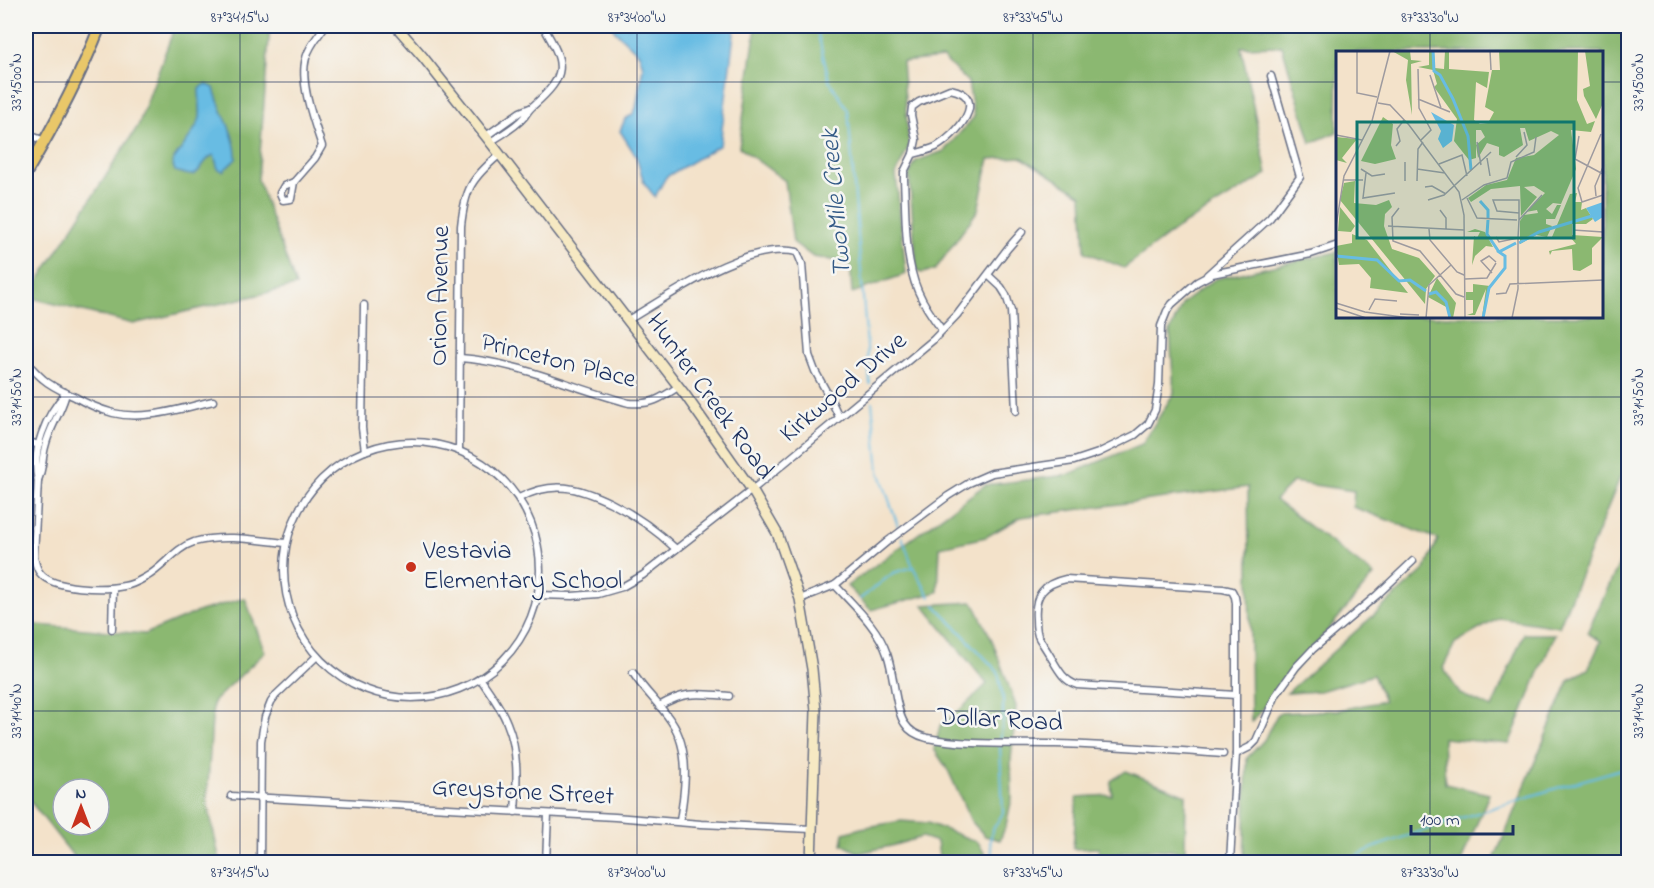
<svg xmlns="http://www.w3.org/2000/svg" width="1654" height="888" font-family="'Indie Flower',sans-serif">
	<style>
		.forest { fill: #8bb871; stroke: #537468; stroke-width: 1.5; fill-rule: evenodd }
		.water { fill: #67bce3; stroke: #4176a0; stroke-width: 1.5 }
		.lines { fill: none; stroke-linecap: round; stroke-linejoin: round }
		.stream { stroke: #67bce3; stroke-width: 2 }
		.minor-casing { stroke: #676e84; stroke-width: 9 }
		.secondary-casing { stroke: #676e84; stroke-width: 12 }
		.primary-casing { stroke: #676e84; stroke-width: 14 }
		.minor { stroke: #fff; stroke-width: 6 }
		.secondary { stroke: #f6e9c3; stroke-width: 9 }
		.primary { stroke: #e9c769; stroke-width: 10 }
		.ticks { fill: none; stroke: #1b2f5e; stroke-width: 1.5; stroke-opacity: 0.45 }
		.poi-dot { fill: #c8321e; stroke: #f6f6f2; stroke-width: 2 }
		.labels { text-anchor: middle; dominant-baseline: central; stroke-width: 5; stroke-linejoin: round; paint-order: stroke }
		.street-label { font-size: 26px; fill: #1b2f5e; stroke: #f6f6f2 }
		.poi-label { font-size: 26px; fill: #1b2f5e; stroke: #f6f6f2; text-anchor: start }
		.water-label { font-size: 27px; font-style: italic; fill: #325986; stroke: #f6f6f2 }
		.inset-river { fill: none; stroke: #67bce3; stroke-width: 3 }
		.inset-road { fill: none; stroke: #9d9a9f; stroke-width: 1.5 }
		.view { fill: #0f766e; fill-opacity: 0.15; stroke: #0f766e; stroke-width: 3 }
		.inset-edge { fill: none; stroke: #1b2f5e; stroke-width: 3 }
		.neatline { fill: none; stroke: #1b2f5e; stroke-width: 2 }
		.ticks-label { font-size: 15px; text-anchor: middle; fill: #1b2f5e }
	</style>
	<rect width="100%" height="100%" fill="#f6f6f2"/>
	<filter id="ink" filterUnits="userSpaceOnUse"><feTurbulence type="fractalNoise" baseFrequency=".0167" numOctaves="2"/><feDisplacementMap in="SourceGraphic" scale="12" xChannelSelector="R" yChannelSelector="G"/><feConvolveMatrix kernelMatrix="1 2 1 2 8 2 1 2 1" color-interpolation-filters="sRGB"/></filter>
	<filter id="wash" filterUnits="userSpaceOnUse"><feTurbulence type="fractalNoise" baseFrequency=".008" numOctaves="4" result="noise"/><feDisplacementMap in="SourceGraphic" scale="24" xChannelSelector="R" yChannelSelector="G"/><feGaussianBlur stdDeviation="1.35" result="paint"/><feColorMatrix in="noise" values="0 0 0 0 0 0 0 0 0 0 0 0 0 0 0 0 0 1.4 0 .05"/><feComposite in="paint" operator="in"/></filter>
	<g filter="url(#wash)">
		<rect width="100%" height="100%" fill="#f3e2ca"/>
		<g class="forest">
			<polygon points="175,26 270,26 258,180 296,286 133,324 28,297 138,126"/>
			<polygon points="756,26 1628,26 1628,458 1559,627 1499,618 1455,643 1443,668 1460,694 1492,708 1524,634 1555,634 1509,744 1443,738 1445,784 1489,794 1461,862 1244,862 1247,758 1264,740 1278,713 1339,710 1384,701 1373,675 1320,691 1287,693 1425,569 1438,539 1353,507 1354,491 1293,482 1275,500 1374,575 1251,722 1248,487 1021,517 986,537 940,547 938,592 871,610 847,586 985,485 1067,475 1142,444 1174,393 1170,331 1183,303 1215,279 1337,252 1338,316 1602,316 1602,52 1338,52 1337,132 1311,143 1282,46 1241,47 1267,174 1178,228 1124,268 1085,252 1082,195 1021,157 989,159 978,210 935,270 921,273 917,270 909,175 916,161 944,151 974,117 968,82 943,58 902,62 909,146 896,174 906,274 852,293 850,263 813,257 793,242 785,181 739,147"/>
			<polygon points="1625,551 1628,551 1628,862 1493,862 1569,680 1588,669 1601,641 1587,633"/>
			<path d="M245,598L265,652L213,702L207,801L220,862H78L26,796V624L145,634L200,611ZM63,789H99V825H63Z"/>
			<polygon points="973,602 992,640 1016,706 1011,760 1012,798 1006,825 1000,840 985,836 971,821 948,770 934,749 940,726 962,708 987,684 923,605"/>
			<path d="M1126,771L1186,795L1185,852C1152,847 1128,848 1097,861L1099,848L1073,849L1077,797L1112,795L1111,781Z"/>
			<polygon points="901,821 928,823 978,842 989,862 937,862 939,857 937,842 922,837 891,846 859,853 842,844 844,833 861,828"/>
		</g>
		<g class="water">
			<polygon points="612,26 735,26 720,145 666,177 655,197 644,183 636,156 620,131 625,119 632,115 636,108 643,67 639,54 615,31"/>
			<path d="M206,84L214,88C219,111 237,134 236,159L223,171L218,169L214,155C203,158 201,175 191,175C186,175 179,172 175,171L172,162C179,151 199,127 200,117C201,108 199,98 199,89Z"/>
		</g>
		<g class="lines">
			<g class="stream">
				<polyline points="816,26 829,80 848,110 870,384"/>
				<polyline points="872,402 879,471 899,529"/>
				<polyline points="902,537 913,567 930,597"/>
				<polyline points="860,599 893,573 913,567"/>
				<polyline points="935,605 998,672 1003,698 1003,720 1000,741"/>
				<polyline points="995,862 993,861 990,841 992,831 1003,813 1000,747"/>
				<path d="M1347,862C1371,845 1404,838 1431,828C1497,806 1562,786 1628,767"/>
			</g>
		</g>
	</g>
	<g filter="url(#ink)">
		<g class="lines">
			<defs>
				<g id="minor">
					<path d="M950,89C992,97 955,136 936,147C929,150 921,152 913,154L916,140L911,115L912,107L919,102Z"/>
					<polyline points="26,134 45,141"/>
					<polyline points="486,136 520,112 530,108"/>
					<path d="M490,142C501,135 516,127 524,117C527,113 529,109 533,106C568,75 566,65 543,26"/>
					<path d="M913,154L904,172V180C906,214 904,259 918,291C924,305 933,318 942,330"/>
					<path d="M294,182L315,158L322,146C314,122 299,82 306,58C309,46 318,36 325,26"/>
					<polygon points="294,182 291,199 283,200 280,193 284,186"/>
					<polyline points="988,275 1001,287 1006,295 1011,311 1016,411"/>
					<polyline points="1207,275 1270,218 1300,177 1271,76"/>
					<polyline points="364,305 362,428 365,451"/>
					<path d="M628,320C671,295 745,241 797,252L802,264L809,355L815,371L831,400L839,417"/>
					<path d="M460,358C518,362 572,388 629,403C651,405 660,399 678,387"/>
					<path d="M27,363C32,368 37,374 43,379C52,387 64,392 75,397C87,404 99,409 113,413C145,421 182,408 213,401"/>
					<path d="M66,393C46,415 31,450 38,481L34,556C35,562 36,568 40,573C53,590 105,590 124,586C132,585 139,581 146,577C163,568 175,548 194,542C223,534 257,540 286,543"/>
					<polyline points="26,441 39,445"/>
					<circle cx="412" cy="570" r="128"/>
					<path d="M459,451L461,226C465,189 471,179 499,155"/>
					<path d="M38,480C43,469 42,458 45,447C49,429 60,414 65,397"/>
					<path d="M519,498C553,480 578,487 611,503C637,516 655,529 676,549"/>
					<path d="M835,585C854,606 878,627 887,654C894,672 895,711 905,724C910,732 919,736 927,738C969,746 1013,743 1055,744C1111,745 1167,750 1223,754"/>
					<polyline points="538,595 572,596 598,594 622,587 643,575 752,490 933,340 957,315 1008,248 1022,232"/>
					<polyline points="800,599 835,585 888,541 948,496 969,483 992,473 1074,461 1098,453 1135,435 1148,424 1155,410 1159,385 1161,326 1167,311 1172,304 1197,282 1212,274 1311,254 1338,245"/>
					<polyline points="112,629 113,588"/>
					<path d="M633,673C645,692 659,703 671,721C691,750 685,789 680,821"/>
					<path d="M480,678C490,693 501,707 507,723C519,751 517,783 515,812"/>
					<path d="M659,706C687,690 698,694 729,696"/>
					<polyline points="1236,754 1250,747 1256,741 1276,695 1296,667 1313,649 1377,595 1413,561"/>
					<polyline points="231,796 615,817 701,824 812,829"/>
					<polyline points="260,862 261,741 265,717 271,702 276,695 317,656"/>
					<polyline points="546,862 548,814"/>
					<path d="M1230,862L1236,754V603L1235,597L1232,591L1223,589L1066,579C1043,584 1034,595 1036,619C1036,626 1036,632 1039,638C1042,643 1046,649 1049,654C1057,667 1062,680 1077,685L1236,695"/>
				</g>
				<polyline id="secondary" points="396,26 423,57 488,139 686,396 752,490 777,533 800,599 812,669 816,711 811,862"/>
				<path id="primary" d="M26,173C54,126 80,77 100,26"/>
			</defs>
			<use href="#minor" class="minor-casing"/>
			<use href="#secondary" class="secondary-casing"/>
			<use href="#primary" class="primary-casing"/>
			<use href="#minor" class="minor"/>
			<use href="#secondary" class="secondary"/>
			<use href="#primary" class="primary"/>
		</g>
	</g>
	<path class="ticks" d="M240,26V862M637,26V862M1033,26V862M1430,26V52M26,82H1338M1602,82H1628M1430,316V862M26,397H1628M26,711H1628"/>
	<circle class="poi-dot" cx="411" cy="567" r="6"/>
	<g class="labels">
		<g class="street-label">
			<text transform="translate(441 296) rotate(-89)">Orion Avenue</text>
			<text transform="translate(558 362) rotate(14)">Princeton Place</text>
			<text transform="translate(844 388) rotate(-40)">Kirkwood Drive</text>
			<text transform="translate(709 397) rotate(54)">Hunter Creek Road</text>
			<text transform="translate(1000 721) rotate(3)">Dollar Road</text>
			<text transform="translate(523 793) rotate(3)">Greystone Street</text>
		</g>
		<g class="poi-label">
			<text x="423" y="552">Vestavia<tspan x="423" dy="30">Elementary School</tspan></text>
		</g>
		<g class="water-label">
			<text transform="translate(837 203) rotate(-95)">TwoMile Creek</text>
		</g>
	</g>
	<g transform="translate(1336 51)">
		<rect width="267" height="267" fill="#f3e2ca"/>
		<path d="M56,0H74L75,9L86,10L75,13L76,64L70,29L72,9ZM93,0H98L99,17L108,18L109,0H113V18L153,21L151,37L140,31L138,69L144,73L152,72L158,61L149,56L156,19H164L163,0H242L241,49L251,73L259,70L255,81L235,79L240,118L225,153L217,152L210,158L216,163L221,154H225L219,168H210V173L216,175L211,186L200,184L184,193V170L188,164L202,162L201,159L190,161L209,142L198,135L188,136L201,146L185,165L184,135L155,138L135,151L132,147L150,134L171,129L180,107L198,104L223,84L215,80L193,90L189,77H184L187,94L168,106L163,104V96L151,92L142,107L140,94L149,86L145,79H140V107L133,109L118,90L121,68L98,36L101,33L97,19L82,16L93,14ZM249,0H267V52L260,68L248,45L247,38L254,35ZM47,66L57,73L55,94L60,108L39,113L25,110ZM0,86L21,88L6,107L11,112L0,109ZM19,130L18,152L40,154L53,149L56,156L49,163L48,175L56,198L83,207L99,225L90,238L89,253L4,149L8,132ZM241,142L239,151H246L245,159L250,157L257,168L250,173H236V184L267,186L256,197V213L244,220L237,219L236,198L216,200L214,204L213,200L240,193L235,187L216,186L234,143ZM4,156L19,175L15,181L2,180ZM139,178L149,181L157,196L150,195L139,205L136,214L138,185L141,187L144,181H131ZM16,183L31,189L72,242L34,237L35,227L23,213L3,214L0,195L16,192ZM101,227L120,252L117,267H112V257L92,246ZM137,233L154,235L146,266L150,238L139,264H131L137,262V249H130V241H137Z" fill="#8bb871"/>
		<path d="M95,61L118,74L116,90L107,97L102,88L105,80ZM267,151V166L259,171L250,157Z" fill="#67bce3"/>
		<path class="inset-river" d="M97,0L98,20L104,24L117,48L132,85L135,119M144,150L152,159V167M152,169L151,183L163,201M183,192L203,181L256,165M0,205L41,209L63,230L74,229L90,240M93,243L100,241L110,251L114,267M147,267L153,237L169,217V205L163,201L180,192"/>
		<path class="inset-road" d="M21,0V42L41,46M154,0L155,19M82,18L83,57L95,79L85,89M94,24L105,57M82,48L114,61M42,52L54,54L73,74L123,141L128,164L129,267M265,83L242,137L246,151L267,144M0,84L26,89M243,85L239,108L267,123M141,91L145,114M60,95L64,90L61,78L68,69M180,106L191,94L188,81M151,107L154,125M69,111V130M103,113L126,104L131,125M25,118L36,125L49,123M81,118L109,122M30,122L27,147L59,142M7,129H27M81,130L82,98L87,91M89,136L96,135L110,143M260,145L259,135L267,116M131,147L141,167L181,169M92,149L108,144L155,101M126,149L148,134L171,127L175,111L198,101L200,86M63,157L56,166L57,190L84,200L120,243L128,246M104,159L110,167V178M183,169L206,144M0,175L8,125L36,70L54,0M52,175L128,179M93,178L94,189L121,221L128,224M237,179L267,181M160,186L163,191L182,187M156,222L145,210L153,205L160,211M129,228L151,227L160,212M160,243L170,242L174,233L267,229M0,252L29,261L73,267M0,257L30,267M33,259L39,248L61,250M64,263L83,264M90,267L93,234L115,214M176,267L182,238V187L183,169V149H157L161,160L183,162"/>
		<path class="view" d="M21,71H238V187H21Z"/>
		<rect width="267" height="267" class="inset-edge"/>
	</g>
	<rect width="1654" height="888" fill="none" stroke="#f6f6f2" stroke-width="66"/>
	<g transform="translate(81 807)"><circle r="28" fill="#f6f6f2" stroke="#9ea6b7" stroke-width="1.5"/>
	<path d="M0-4.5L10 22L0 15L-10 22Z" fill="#c8321e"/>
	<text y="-9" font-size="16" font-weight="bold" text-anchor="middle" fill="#1b2f5e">N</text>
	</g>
	<path d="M1411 825v9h102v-9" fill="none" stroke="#1b2f5e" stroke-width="3"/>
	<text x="1420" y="825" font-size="18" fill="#1b2f5e" stroke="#f6f6f2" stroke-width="4.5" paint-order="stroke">100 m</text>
	<rect x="33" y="33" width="1588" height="822" class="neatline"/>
	<g class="ticks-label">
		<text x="240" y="22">87°34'15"W</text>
		<text x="637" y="22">87°34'00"W</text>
		<text x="1033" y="22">87°33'45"W</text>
		<text x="1430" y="22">87°33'30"W</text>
		<text transform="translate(16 82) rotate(-90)" y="5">33°15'00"N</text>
		<text transform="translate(1638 82) rotate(-90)" y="5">33°15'00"N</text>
		<text transform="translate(16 397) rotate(-90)" y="5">33°14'50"N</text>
		<text transform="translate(1638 397) rotate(-90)" y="5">33°14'50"N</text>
		<text transform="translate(16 711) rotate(-90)" y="5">33°14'40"N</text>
		<text transform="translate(1638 711) rotate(-90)" y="5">33°14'40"N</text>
		<text x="240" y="877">87°34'15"W</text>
		<text x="637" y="877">87°34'00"W</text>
		<text x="1033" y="877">87°33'45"W</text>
		<text x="1430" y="877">87°33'30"W</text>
	</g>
</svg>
